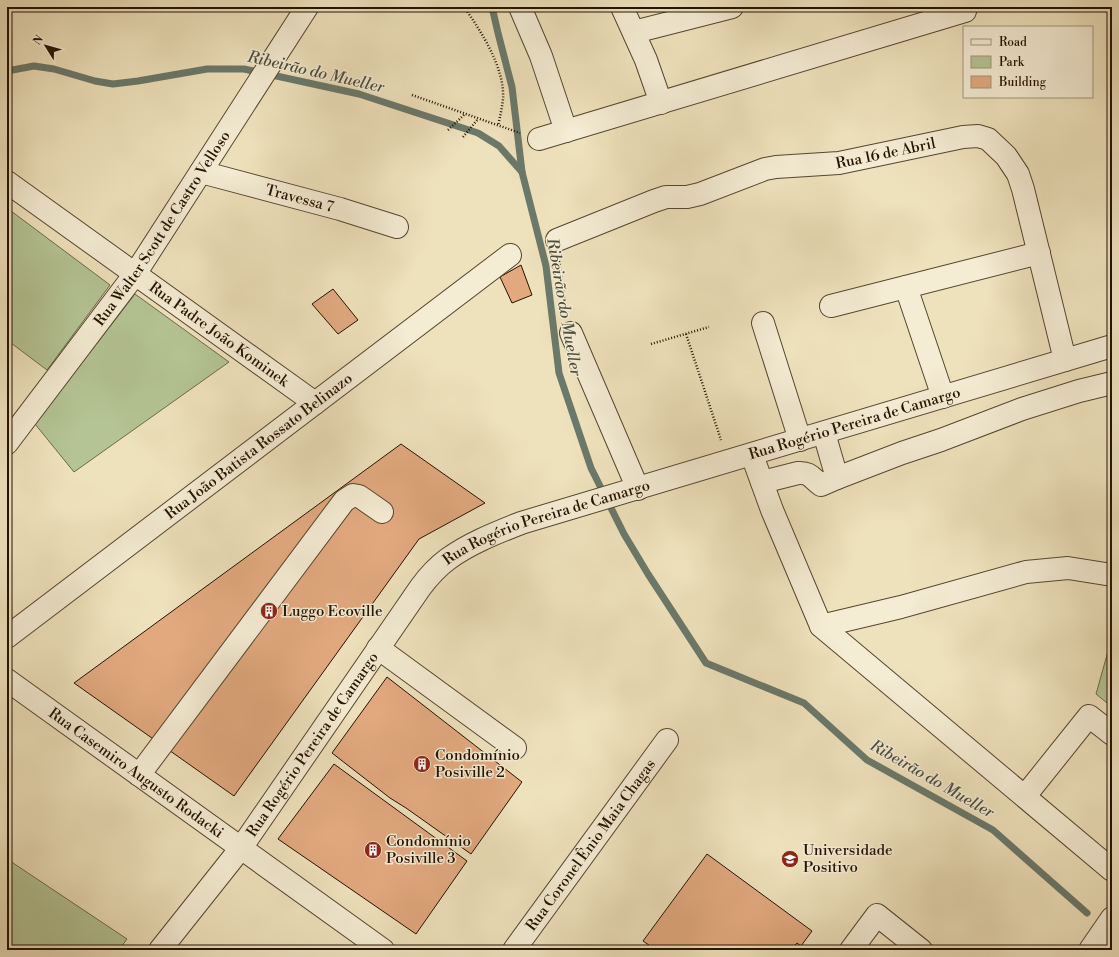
<svg xmlns="http://www.w3.org/2000/svg" width="1119" height="957" font-family="'Libre Bodoni',serif">
	<style>
		.green { fill: #b4c494; stroke: #6c6b4a }
		.lines { fill: none; stroke-linecap: round; stroke-linejoin: round }
		.stream { stroke: #6a796a; stroke-width: 7 }
		.building { fill: #e2a97f; stroke: #231200 }
		.minor-casing { stroke: #56462f; stroke-width: 24 }
		.path { stroke: #231200; stroke-width: 2.5; stroke-dasharray: 1 2; stroke-linecap: butt }
		.minor { stroke: #f4ecd3; stroke-width: 22 }
		.labels { text-anchor: middle; dominant-baseline: central; stroke-width: 3; stroke-linejoin: round; paint-order: stroke }
		.street-label { font-size: 15px; fill: #231200; stroke: #f4ecd3 }
		.poi-label { font-size: 15px; fill: #231200; stroke: #f4ecd3; text-anchor: start }
		.water-label { font-size: 16px; font-style: italic; fill: #4c4e3e; stroke: #f4ecd3 }
	</style>
	<rect width="100%" height="100%" fill="#eee2bc"/>
	<filter id="stains"><feTurbulence type="fractalNoise" baseFrequency=".005" numOctaves="4"/><feColorMatrix values="0 0 0 0 .2 0 0 0 0 .09 0 0 0 0 .02 0 0 0 .5 -.17"/></filter>
	<radialGradient id="worn" r=".72"><stop offset=".6" stop-color="#630" stop-opacity="0"/><stop offset="1" stop-color="#630" stop-opacity=".3"/></radialGradient>
	<g class="green">
		<polygon points="7,208 110,285 47,370 7,340"/>
		<polygon points="135,294 229,362 74,472 35,424"/>
		<polygon points="1112,637 1112,707 1096,694"/>
		<polygon points="7,859 127,939 119,950 7,950"/>
	</g>
	<g class="lines">
		<g class="stream">
			<polyline points="492,7 498,33 512,87 522,172"/>
			<polyline points="7,71 34,66 54,69 95,81 113,84 138,81 207,69 244,69 359,94 478,133 499,146 522,172 546,266 559,373 591,468 624,534 648,574 706,663 804,703 867,760 993,830 1087,913"/>
		</g>
	</g>
	<g class="building">
		<polygon points="521,265 532,295 512,303 500,277"/>
		<polygon points="333,289 358,320 338,334 312,304"/>
		<polygon points="401,444 485,503 419,539 234,796 74,683"/>
		<polygon points="387,677 522,782 471,854 406,808 390,798 332,753"/>
		<polygon points="334,764 467,861 416,934 278,839"/>
		<polygon points="707,854 812,931 801,946 797,943 791,950 656,950 643,941"/>
	</g>
	<g class="lines">
		<defs>
			<g id="minor">
				<polyline points="520,7 541,56 566,131"/>
				<polyline points="622,7 646,60 661,103"/>
				<polyline points="634,32 732,7"/>
				<polyline points="539,139 965,11 966,7"/>
				<path id="s1" d="M201,172L340,209L397,227"/>
				<path id="s2" d="M7,182L315,403"/>
				<path id="s3" d="M557,240L654,201L666,197H687L700,194L765,169L776,167L839,163L963,137L978,136L988,139L1006,156L1018,174L1023,189L1065,360"/>
				<polyline points="906,287 943,397"/>
				<polyline points="831,306 1039,253"/>
				<polyline points="763,323 800,440"/>
				<polyline points="571,333 638,489"/>
				<polyline points="824,433 837,478 902,453 941,440 1022,409 1079,391 1112,383"/>
				<path id="s4" d="M7,443L135,274L307,7"/>
				<polyline points="752,455 772,510 821,626 901,607 1026,572 1068,568 1112,575"/>
				<path d="M762,482L798,473C811,472 812,479 821,485L837,478"/>
				<polyline points="821,626 1112,870"/>
				<path id="s5" d="M7,637L510,255"/>
				<polyline points="378,648 515,748"/>
				<path id="s6" d="M7,680L383,950"/>
				<polyline points="139,775 344,501 353,495 359,496 382,512"/>
				<polyline points="1025,796 1089,716 1112,734"/>
				<path id="s7" d="M160,950L241,848L420,588C428,577 437,567 448,559C470,543 496,533 521,523L1112,346"/>
				<path id="s8" d="M514,950L667,740"/>
				<polyline points="851,950 877,915 921,950"/>
				<polyline points="1090,950 1112,918"/>
			</g>
		</defs>
		<use href="#minor" class="minor-casing"/>
		<g class="path">
			<path d="M464,7C481,31 505,68 503,99C502,108 500,117 498,126"/>
			<polyline points="412,95 520,133"/>
			<polyline points="448,130 465,114"/>
			<polyline points="463,137 478,119"/>
			<polyline points="559,261 566,312"/>
			<polyline points="686,334 721,440"/>
			<polyline points="651,344 709,327"/>
		</g>
		<use href="#minor" class="minor"/>
	</g>
	<defs>
		<symbol id="building-disc" viewBox="-11 -11 22 22"><circle r="9.5" fill="#8f2418" stroke="#f4ecd3"/><path d="M-4-6H4V6H1V3H-1V6H-4ZM-2.5-4.3h1.7v1.8h-1.7ZM.8-4.3h1.7v1.8H.8ZM-2.5-1h1.7V.8h-1.7ZM.8-1h1.7V.8H.8Z" fill="#fff"/></symbol>
		<symbol id="university-disc" viewBox="-11 -11 22 22"><circle r="9.5" fill="#8f2418" stroke="#f4ecd3"/><path d="M0-5L7-2L0 1L-7-2ZM-4 1L0 2.5L4 1V4Q0 6-4 4Z" fill="#fff"/></symbol>
	</defs>
	<g fill-rule="evenodd">
		<use href="#building-disc" x="259" y="601" width="20" height="20"/>
		<use href="#building-disc" x="412" y="754" width="20" height="20"/>
		<use href="#building-disc" x="363" y="840" width="20" height="20"/>
		<use href="#university-disc" x="780" y="849" width="20" height="20"/>
	</g>
	<g class="labels">
		<g class="street-label">
			<text stroke="none"><textPath href="#s3" startOffset="343">Rua 16 de Abril</textPath></text>
			<text stroke="none"><textPath href="#s1" startOffset="102">Travessa 7</textPath></text>
			<text stroke="none"><textPath href="#s4" startOffset="265">Rua Walter Scott de Castro Velloso</textPath></text>
			<text stroke="none"><textPath href="#s2" startOffset="261">Rua Padre João Kominek</textPath></text>
			<text stroke="none"><textPath href="#s7" startOffset="916">Rua Rogério Pereira de Camargo</textPath></text>
			<text stroke="none"><textPath href="#s5" startOffset="316">Rua João Batista Rossato Belinazo</textPath></text>
			<text stroke="none"><textPath href="#s7" startOffset="592">Rua Rogério Pereira de Camargo</textPath></text>
			<text stroke="none"><textPath href="#s7" startOffset="256">Rua Rogério Pereira de Camargo</textPath></text>
			<text stroke="none"><textPath href="#s6" startOffset="159">Rua Casemiro Augusto Rodacki</textPath></text>
			<text stroke="none"><textPath href="#s8" startOffset="130">Rua Coronel Ênio Maia Chagas</textPath></text>
		</g>
		<g class="poi-label">
			<text x="282" y="611">Luggo Ecoville</text>
			<text x="435" y="755">Condomínio<tspan x="435" dy="17">Posiville 2</tspan></text>
			<text x="386" y="841">Condomínio<tspan x="386" dy="17">Posiville 3</tspan></text>
			<text x="803" y="850">Universidade<tspan x="803" dy="17">Positivo</tspan></text>
		</g>
		<g class="water-label">
			<text transform="translate(316 72) rotate(13)">Ribeirão do Mueller</text>
			<text transform="translate(564 307) rotate(80)">Ribeirão do Mueller</text>
			<text transform="translate(932 779) rotate(30)">Ribeirão do Mueller</text>
		</g>
	</g>
	<rect width="1119" height="957" fill="none" stroke="#eee2bc" stroke-width="24"/>
	<rect x="8" y="8" width="1103" height="941" fill="none" stroke="#231200" stroke-width="2"/>
	<rect x="12" y="12" width="1095" height="933" fill="none" stroke="#231200"/>
	<rect x="963" y="26" width="130" height="72" fill="#f4ecd3" stroke="#a0957f"/>
	<rect x="971" y="39" width="20" height="6" fill="#f4ecd3" stroke="#a0957f"/>
	<text x="999" y="46" font-size="12" fill="#231200">Road</text>
	<rect x="971" y="56" width="20" height="12" fill="#b4c494" stroke="#a0957f"/>
	<text x="999" y="66" font-size="12" fill="#231200">Park</text>
	<rect x="971" y="76" width="20" height="12" fill="#e2a97f" stroke="#a0957f"/>
	<text x="999" y="86" font-size="12" fill="#231200">Building</text>
	<g transform="translate(46 46) rotate(307)" stroke="#f4ecd3" stroke-width="3" paint-order="stroke">
	<path d="M0-3L7 15L0 10L-7 15Z" fill="#231200"/>
	<text y="-6" font-size="11" font-weight="bold" text-anchor="middle" fill="#231200">N</text>
	</g>
	<rect width="100%" height="100%" filter="url(#stains)"/>
	<rect width="100%" height="100%" fill="url(#worn)"/>
</svg>
